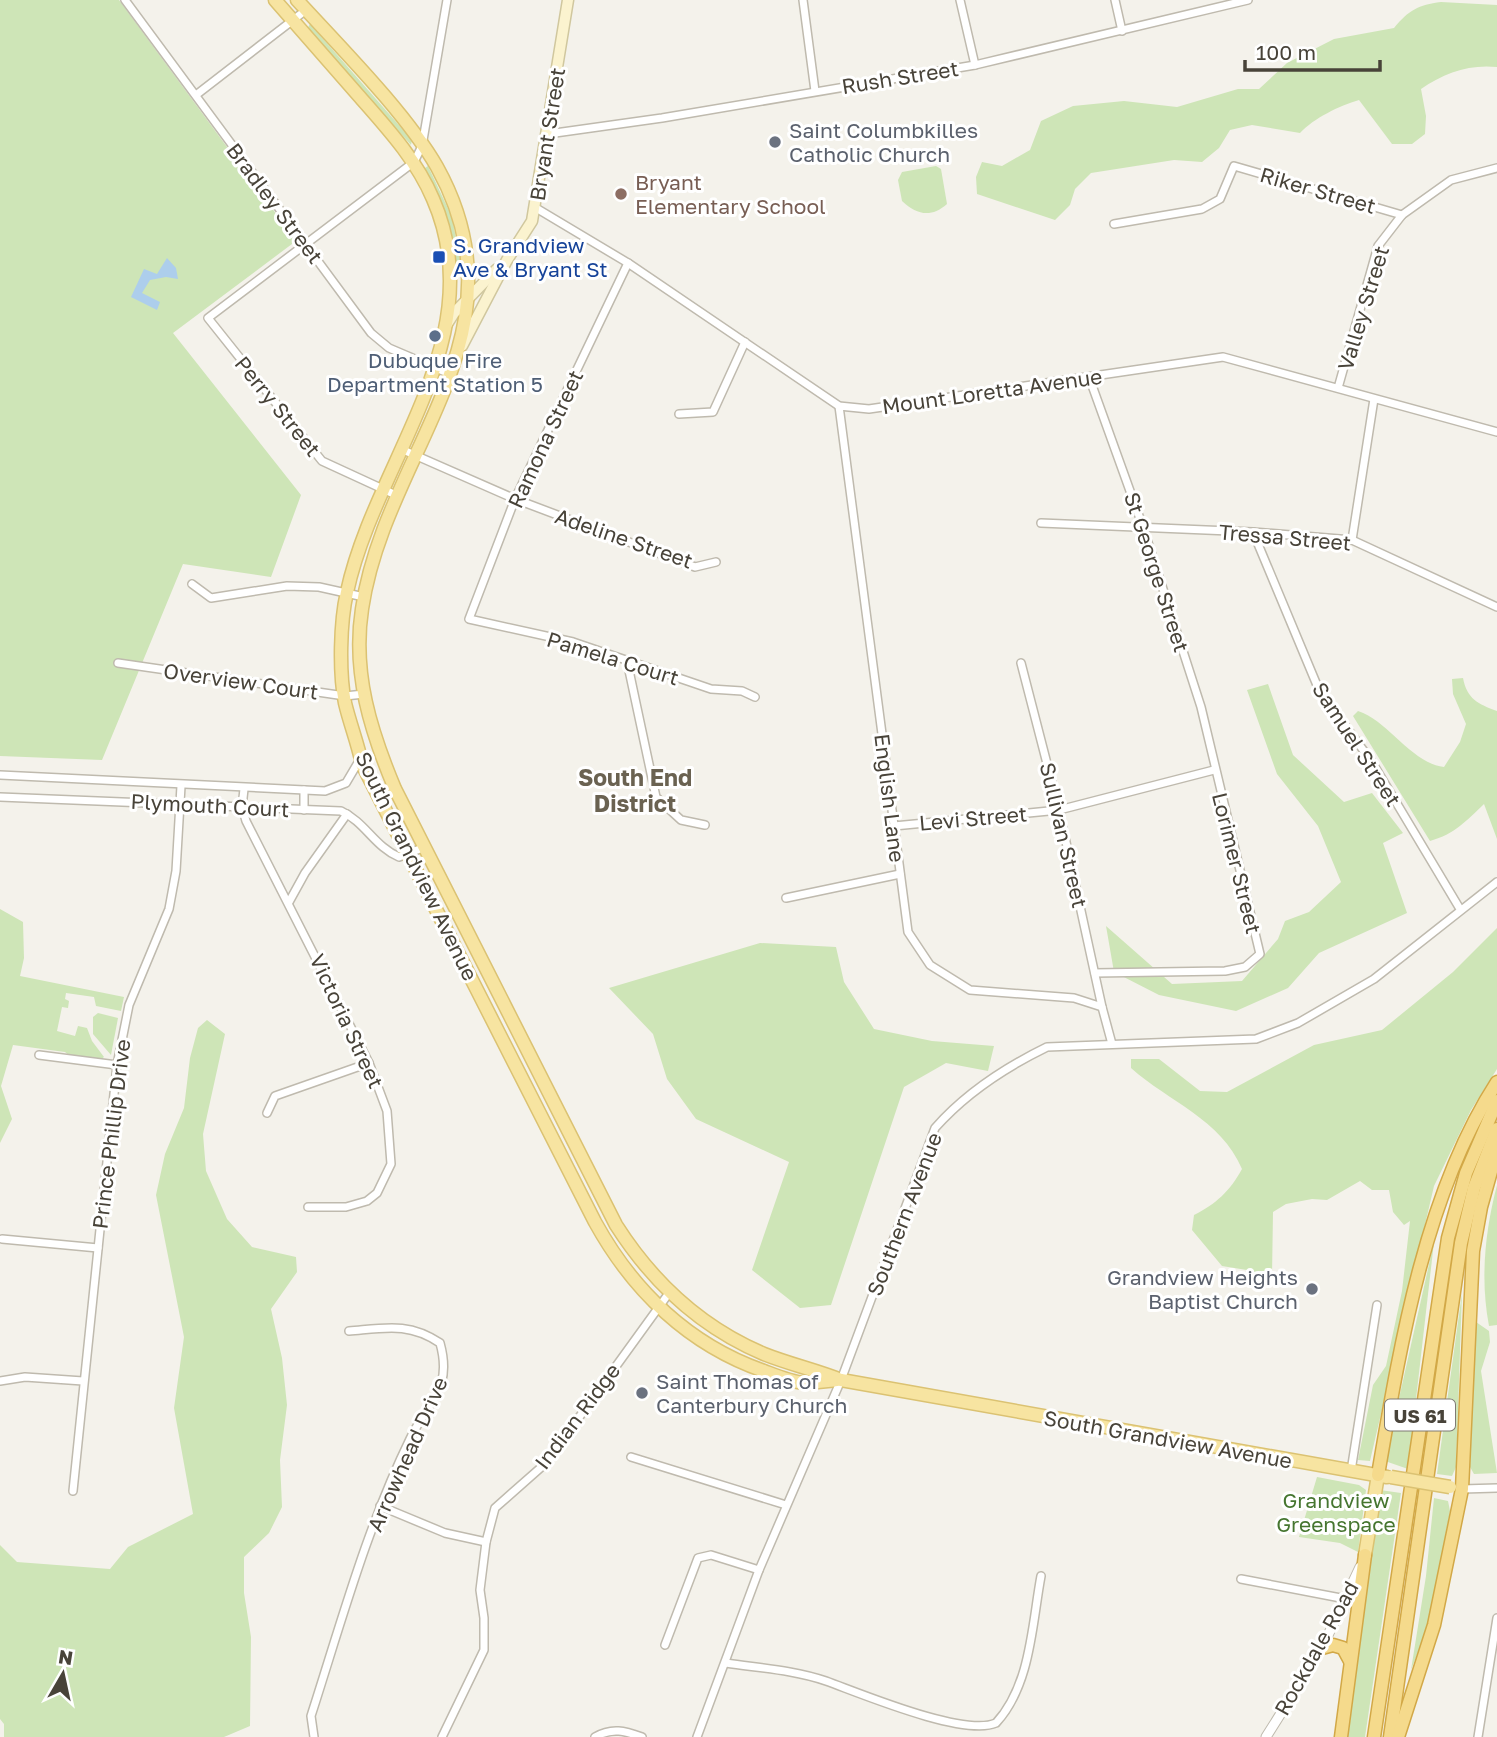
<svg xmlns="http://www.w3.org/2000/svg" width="1497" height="1737" font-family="'Golos Text',sans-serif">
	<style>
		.green { fill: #cee5b7 }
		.water { fill: #adceec }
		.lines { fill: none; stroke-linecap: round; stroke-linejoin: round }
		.minor-casing { stroke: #bfbaae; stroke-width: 10 }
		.tertiary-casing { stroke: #bfbaae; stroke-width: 11 }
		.secondary-casing { stroke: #d0c79e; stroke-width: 13 }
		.primary-casing { stroke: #dbc272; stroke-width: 15 }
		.trunk-casing { stroke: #d2a847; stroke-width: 15 }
		.minor { stroke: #fff; stroke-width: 7 }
		.tertiary { stroke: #fff; stroke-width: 9 }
		.secondary { stroke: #fbf3cf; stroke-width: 10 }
		.primary { stroke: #f7e4a1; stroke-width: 12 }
		.trunk { stroke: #f5da8c; stroke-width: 12 }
		.primary-bridge-casing { stroke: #dbc272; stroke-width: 15; stroke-linecap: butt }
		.primary-bridge { stroke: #f7e4a1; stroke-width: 12 }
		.worship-dot { fill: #6b7280; stroke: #fff; stroke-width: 2.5 }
		.education-dot { fill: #8d6e63; stroke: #fff; stroke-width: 2.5 }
		.transit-dot { fill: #1a4fb4; stroke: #fff; stroke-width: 2.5 }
		.service-dot { fill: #5c6f8a; stroke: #fff; stroke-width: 2.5 }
		.labels { text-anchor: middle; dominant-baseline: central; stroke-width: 6; stroke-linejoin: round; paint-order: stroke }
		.shield { fill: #fff; stroke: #7f7b74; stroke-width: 2 }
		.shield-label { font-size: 19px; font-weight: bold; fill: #484339 }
		.street-label { font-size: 21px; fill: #484339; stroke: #fff }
		.worship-label { font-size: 21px; fill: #5b616d; stroke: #fff; text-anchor: start }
		.education-label { font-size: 21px; fill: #785e54; stroke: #fff; text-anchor: start }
		.transit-label { font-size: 21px; fill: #164399; stroke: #fff; text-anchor: start }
		.service-label { font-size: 21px; fill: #4e5e75; stroke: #fff }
		.park-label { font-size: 21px; fill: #467630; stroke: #fff }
		.neighbourhood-label { font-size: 23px; font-weight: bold; fill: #6a6251; stroke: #fff }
	</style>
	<rect width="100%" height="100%" fill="#f4f2eb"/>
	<g class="green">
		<polygon points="0,0 119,0 296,241 173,333 301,495 271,577 183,564 102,760 0,756"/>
		<path d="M1441,2L1497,5V67C1469,64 1444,73 1421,89L1426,116L1425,134L1412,144H1392L1359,100C1339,106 1314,118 1300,133L1252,125L1230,130L1219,148L1202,162L1174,160L1091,173L1075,189L1070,205L1055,220L977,194L976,177L982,162L1002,166L1030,150L1041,121L1073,106L1124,101L1177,107L1238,89H1259L1287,63L1334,39L1394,28C1409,10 1418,5 1441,2Z"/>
		<polygon points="310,24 412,140 411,145 307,29"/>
		<polygon points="428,166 452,217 461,265 454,265 448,227 426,173 425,168"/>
		<path d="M936,166L941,169L947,204C931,218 917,215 902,201L898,180L902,172Z"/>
		<path d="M1463,678C1467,699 1478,704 1497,711V839L1484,804C1466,821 1455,834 1430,841L1353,716L1358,711C1390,722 1411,763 1444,767L1460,742L1466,724L1453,694L1452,679Z"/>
		<polygon points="1268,684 1293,755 1344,802 1372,793 1403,833 1383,843 1407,913 1319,953 1288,988 1236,1011 1159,995 1114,972 1106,926 1172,984 1242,981 1278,939 1285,921 1309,912 1341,882 1318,826 1277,774 1247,690"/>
		<polygon points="0,909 23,922 24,958 20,976 124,997 121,1011 96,1006 94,997 66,993 65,999 69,1001 68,1008 62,1007 57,1031 75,1036 78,1026 87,1028 92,1041 104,1057 99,1061 71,1057 65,1052 13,1045 1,1086 12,1119 0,1143"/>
		<path d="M1497,928V1069L1471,1110L1434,1186L1370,1461L1358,1460L1373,1385L1386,1366L1402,1291L1410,1221L1404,1225L1393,1212L1389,1190H1372L1360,1181L1327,1200L1312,1199L1286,1204L1273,1212L1272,1276L1264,1284L1253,1271L1222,1266L1192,1230L1194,1215C1216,1204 1230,1191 1242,1169C1221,1119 1169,1102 1131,1068V1059H1159L1200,1091L1227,1092L1314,1045L1382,1030L1453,972Z"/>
		<polygon points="760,943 836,947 844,982 874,1029 932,1041 994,1046 988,1071 946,1063 904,1087 831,1305 800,1308 752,1270 789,1162 696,1119 667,1079 653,1034 609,988"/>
		<polygon points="98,1013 118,1018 111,1055 93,1034 93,1017"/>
		<polygon points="207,1020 225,1034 203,1134 206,1171 227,1219 252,1247 296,1257 297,1272 271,1309 282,1358 287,1405 280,1460 282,1507 269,1533 244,1557 244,1593 251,1637 250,1726 224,1737 4,1737 4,1724 0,1719 0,1545 17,1562 110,1569 128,1547 193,1514 174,1408 184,1337 156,1195 165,1154 184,1108 190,1058 198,1028"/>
		<path d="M1497,1185V1325L1489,1326C1480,1279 1485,1231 1497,1185Z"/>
		<polygon points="1434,1242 1408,1469 1385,1461"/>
		<polygon points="1462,1293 1456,1467 1452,1476 1437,1474"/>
		<polygon points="1476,1322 1489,1331 1490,1342 1481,1371 1497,1473 1474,1474 1470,1467"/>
		<polygon points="1317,1477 1359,1485 1366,1490 1358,1552 1340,1543 1299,1537"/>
		<polygon points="1380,1490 1401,1493 1365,1737 1348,1737"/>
		<polygon points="1434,1498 1448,1501 1450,1511 1429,1624 1411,1670 1426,1576"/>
	</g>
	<polygon class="water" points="167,258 176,268 178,279 166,277 150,280 142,293 160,302 157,310 131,297 144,269 157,274"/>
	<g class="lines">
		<defs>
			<g id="minor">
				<polyline points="125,0 371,333 389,348 450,374"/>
				<polyline points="803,0 815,91"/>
				<polyline points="960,0 975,65"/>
				<polyline points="1115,0 1122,31"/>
				<polyline points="196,95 306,10"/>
				<polyline points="548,134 662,118 975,65 1248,0"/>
				<polyline points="536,208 628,263 839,406 869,409 1223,357 1497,432"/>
				<polyline points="1114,224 1202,209 1220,199 1234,166 1402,215"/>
				<polyline points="628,263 515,499 469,619 573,642 711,689 742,691 755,697"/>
				<polyline points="1089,377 1143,527 1201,707 1260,954 1245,967 1225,971 1095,973"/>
				<polyline points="1338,388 1378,246 1402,215 1451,180 1497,168"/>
				<polyline points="839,406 908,932 930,965 970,990 1074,998 1102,1007 1112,1044"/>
				<polyline points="679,414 713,412 745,342"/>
				<polyline points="401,449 515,499 695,567 716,562"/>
				<polyline points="398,496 322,461 208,318 414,162 422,146 447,0"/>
				<polyline points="1041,523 1253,532 1352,540 1497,607"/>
				<polyline points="1253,532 1319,690 1372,762 1460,909"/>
				<polyline points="1352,540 1374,399"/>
				<polyline points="192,584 211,598 287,586 319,587 364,597"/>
				<polyline points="627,661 656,797 681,820 705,825"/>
				<polyline points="118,663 345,696 364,694"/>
				<polyline points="1021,663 1059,810 1102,1007"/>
				<polyline points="0,775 325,791 346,783 359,761"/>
				<polyline points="244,789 242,807 246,821 369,1063 387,1111 391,1164 377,1193 367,1201 346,1207 308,1207"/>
				<path d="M0,797L341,811C365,822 375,847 399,857L425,847"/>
				<polyline points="304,810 304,790"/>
				<polyline points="894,826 1059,810 1214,770"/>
				<polyline points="786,898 900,874"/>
				<polyline points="289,902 305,873 347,814"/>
				<polyline points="39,1055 117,1065"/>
				<polyline points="267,1113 275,1096 369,1063"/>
				<polyline points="2,1239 98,1248"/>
				<polyline points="0,1381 25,1377 83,1381"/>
				<polyline points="631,1457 786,1505"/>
				<polyline points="1351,1471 1377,1305"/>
				<polyline points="1462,1489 1497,1488"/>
				<polyline points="73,1491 117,1065 129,1005 169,909 176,871 181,786"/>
				<polyline points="380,1506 445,1533 486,1542"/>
				<polyline points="1241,1579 1346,1599"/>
				<polyline points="665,1645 698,1558 711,1555 759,1570"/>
				<path d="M726,1663C759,1668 794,1670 826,1681C862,1694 964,1737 996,1723C1031,1685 1032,1624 1041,1576"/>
				<path d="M314,1737L311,1716C341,1623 367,1527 410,1439C428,1401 453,1390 440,1343C409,1322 385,1328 349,1331"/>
				<polyline points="442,1737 484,1650 484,1618 480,1590 486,1542 495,1508 546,1463 669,1293"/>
				<path d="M595,1737C612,1727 625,1731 642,1737"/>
				<path d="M697,1737L759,1570L841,1380L935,1128C965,1094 1006,1067 1047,1047L1256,1039L1298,1023L1374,979L1497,882"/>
				<polyline points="1478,1737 1497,1618"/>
			</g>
			<polyline id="tertiary" points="1266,1737 1322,1648 1360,1567"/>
			<g id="secondary">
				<polyline points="447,324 454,313 497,269"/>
				<polyline points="462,346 507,260 532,221 568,0"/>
			</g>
			<g id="primary">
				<path d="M275,0C303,32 331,64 359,96C387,128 416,159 433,199C494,338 375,461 347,592C340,622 339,673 345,703C350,724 358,744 362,764L595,1222C633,1291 689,1345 764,1371C777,1376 791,1382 805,1383C815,1383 827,1381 837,1380"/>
				<path d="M297,0C340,47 406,113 437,167C531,336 385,451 362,609C352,673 371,732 395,789L616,1225C653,1283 700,1327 764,1354C789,1364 816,1370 841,1380L1387,1477"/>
				<polyline points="1365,1555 1378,1475"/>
			</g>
			<g id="trunk">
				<path d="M1378,1475C1400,1346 1425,1193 1497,1082"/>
				<polyline points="1322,1648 1333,1645 1343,1648 1350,1661"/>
				<polyline points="1341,1737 1365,1555"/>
				<polyline points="1374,1737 1448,1238 1466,1173 1497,1101"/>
				<polyline points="1390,1737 1461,1243 1474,1188 1497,1129"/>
				<polyline points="1398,1737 1434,1625 1462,1489 1473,1251 1481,1207 1497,1150"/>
			</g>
		</defs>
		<use href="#minor" class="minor-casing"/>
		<use href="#tertiary" class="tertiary-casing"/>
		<use href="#secondary" class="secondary-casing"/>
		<use href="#primary" class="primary-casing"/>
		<use href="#trunk" class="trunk-casing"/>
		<use href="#minor" class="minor"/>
		<use href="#tertiary" class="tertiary"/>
		<use href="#secondary" class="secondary"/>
		<use href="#primary" class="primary"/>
		<use href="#trunk" class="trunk"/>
		<defs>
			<polyline id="primary-bridge" points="1391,1477 1450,1487"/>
		</defs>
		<use href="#primary-bridge" class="primary-bridge-casing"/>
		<use href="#primary-bridge" class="primary-bridge"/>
	</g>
	<g class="worship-dot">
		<circle cx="775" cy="142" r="7"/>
		<circle cx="1312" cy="1289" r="7"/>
		<circle cx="642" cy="1393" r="7"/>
	</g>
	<circle class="education-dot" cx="621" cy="194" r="7"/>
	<rect class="transit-dot" x="432" y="250" width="14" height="14" rx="3.5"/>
	<circle class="service-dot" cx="435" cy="336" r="7"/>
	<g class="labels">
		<rect class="shield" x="1385" y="1399.5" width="70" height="31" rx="5"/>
		<g class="shield-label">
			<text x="1420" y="1415">US 61</text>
		</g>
		<g class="street-label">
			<text transform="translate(900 77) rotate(-9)">Rush Street</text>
			<text transform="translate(547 134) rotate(-81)">Bryant Street</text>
			<text transform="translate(1318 190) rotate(16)">Riker Street</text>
			<text transform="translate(275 203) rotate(53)">Bradley Street</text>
			<text transform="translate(1363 308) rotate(-73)">Valley Street</text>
			<text transform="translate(992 391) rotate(-8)">Mount Loretta Avenue</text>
			<text transform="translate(278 406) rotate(51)">Perry Street</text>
			<text transform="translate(545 439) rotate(-65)">Ramona Street</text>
			<text transform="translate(1285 537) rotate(5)">Tressa Street</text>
			<text transform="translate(624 538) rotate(19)">Adeline Street</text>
			<text transform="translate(1157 572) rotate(72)">St George Street</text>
			<text transform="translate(613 658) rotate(17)">Pamela Court</text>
			<text transform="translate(241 681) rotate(8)">Overview Court</text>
			<text transform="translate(1357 744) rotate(57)">Samuel Street</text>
			<text transform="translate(890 798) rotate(83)">English Lane</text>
			<text transform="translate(210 805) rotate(3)">Plymouth Court</text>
			<text transform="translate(973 818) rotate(-5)">Levi Street</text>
			<text transform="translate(1064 835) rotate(77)">Sullivan Street</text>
			<text transform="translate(1237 863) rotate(76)">Lorimer Street</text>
			<text transform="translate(417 866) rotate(64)">South Grandview Avenue</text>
			<text transform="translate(347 1021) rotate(65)">Victoria Street</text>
			<text transform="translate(111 1134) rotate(-83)">Prince Phillip Drive</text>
			<text transform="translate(904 1214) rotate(-69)">Southern Avenue</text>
			<text transform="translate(577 1416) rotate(-53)">Indian Ridge</text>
			<text transform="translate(1168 1439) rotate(10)">South Grandview Avenue</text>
			<text transform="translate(407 1454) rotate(-66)">Arrowhead Drive</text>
			<text transform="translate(1316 1648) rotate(-61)">Rockdale Road</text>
		</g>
		<g class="worship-label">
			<text x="789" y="130">Saint Columbkilles<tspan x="789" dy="24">Catholic Church</tspan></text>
			<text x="1298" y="1277" text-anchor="end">Grandview Heights<tspan x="1298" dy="24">Baptist Church</tspan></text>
			<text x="656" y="1381">Saint Thomas of<tspan x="656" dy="24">Canterbury Church</tspan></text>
		</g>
		<g class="education-label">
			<text x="635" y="182">Bryant<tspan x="635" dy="24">Elementary School</tspan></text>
		</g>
		<g class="transit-label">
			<text x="453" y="245">S. Grandview<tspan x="453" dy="24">Ave &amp; Bryant St</tspan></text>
		</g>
		<g class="service-label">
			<text x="435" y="360">Dubuque Fire<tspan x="435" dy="24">Department Station 5</tspan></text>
		</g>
		<g class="park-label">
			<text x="1336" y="1500">Grandview<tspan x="1336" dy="24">Greenspace</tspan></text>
		</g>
		<g class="neighbourhood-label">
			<text x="635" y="777">South End<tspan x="635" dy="26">District</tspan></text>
		</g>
	</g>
	<g transform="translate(63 1674) rotate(9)" stroke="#ffffff" stroke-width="5" paint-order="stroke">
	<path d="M0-5L12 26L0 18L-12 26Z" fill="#484339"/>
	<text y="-10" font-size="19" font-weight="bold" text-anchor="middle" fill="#484339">N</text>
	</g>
	<path d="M1245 60v10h135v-10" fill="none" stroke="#484339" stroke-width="3.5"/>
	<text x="1256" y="60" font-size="21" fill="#484339" stroke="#ffffff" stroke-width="5" paint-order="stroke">100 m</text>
</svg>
